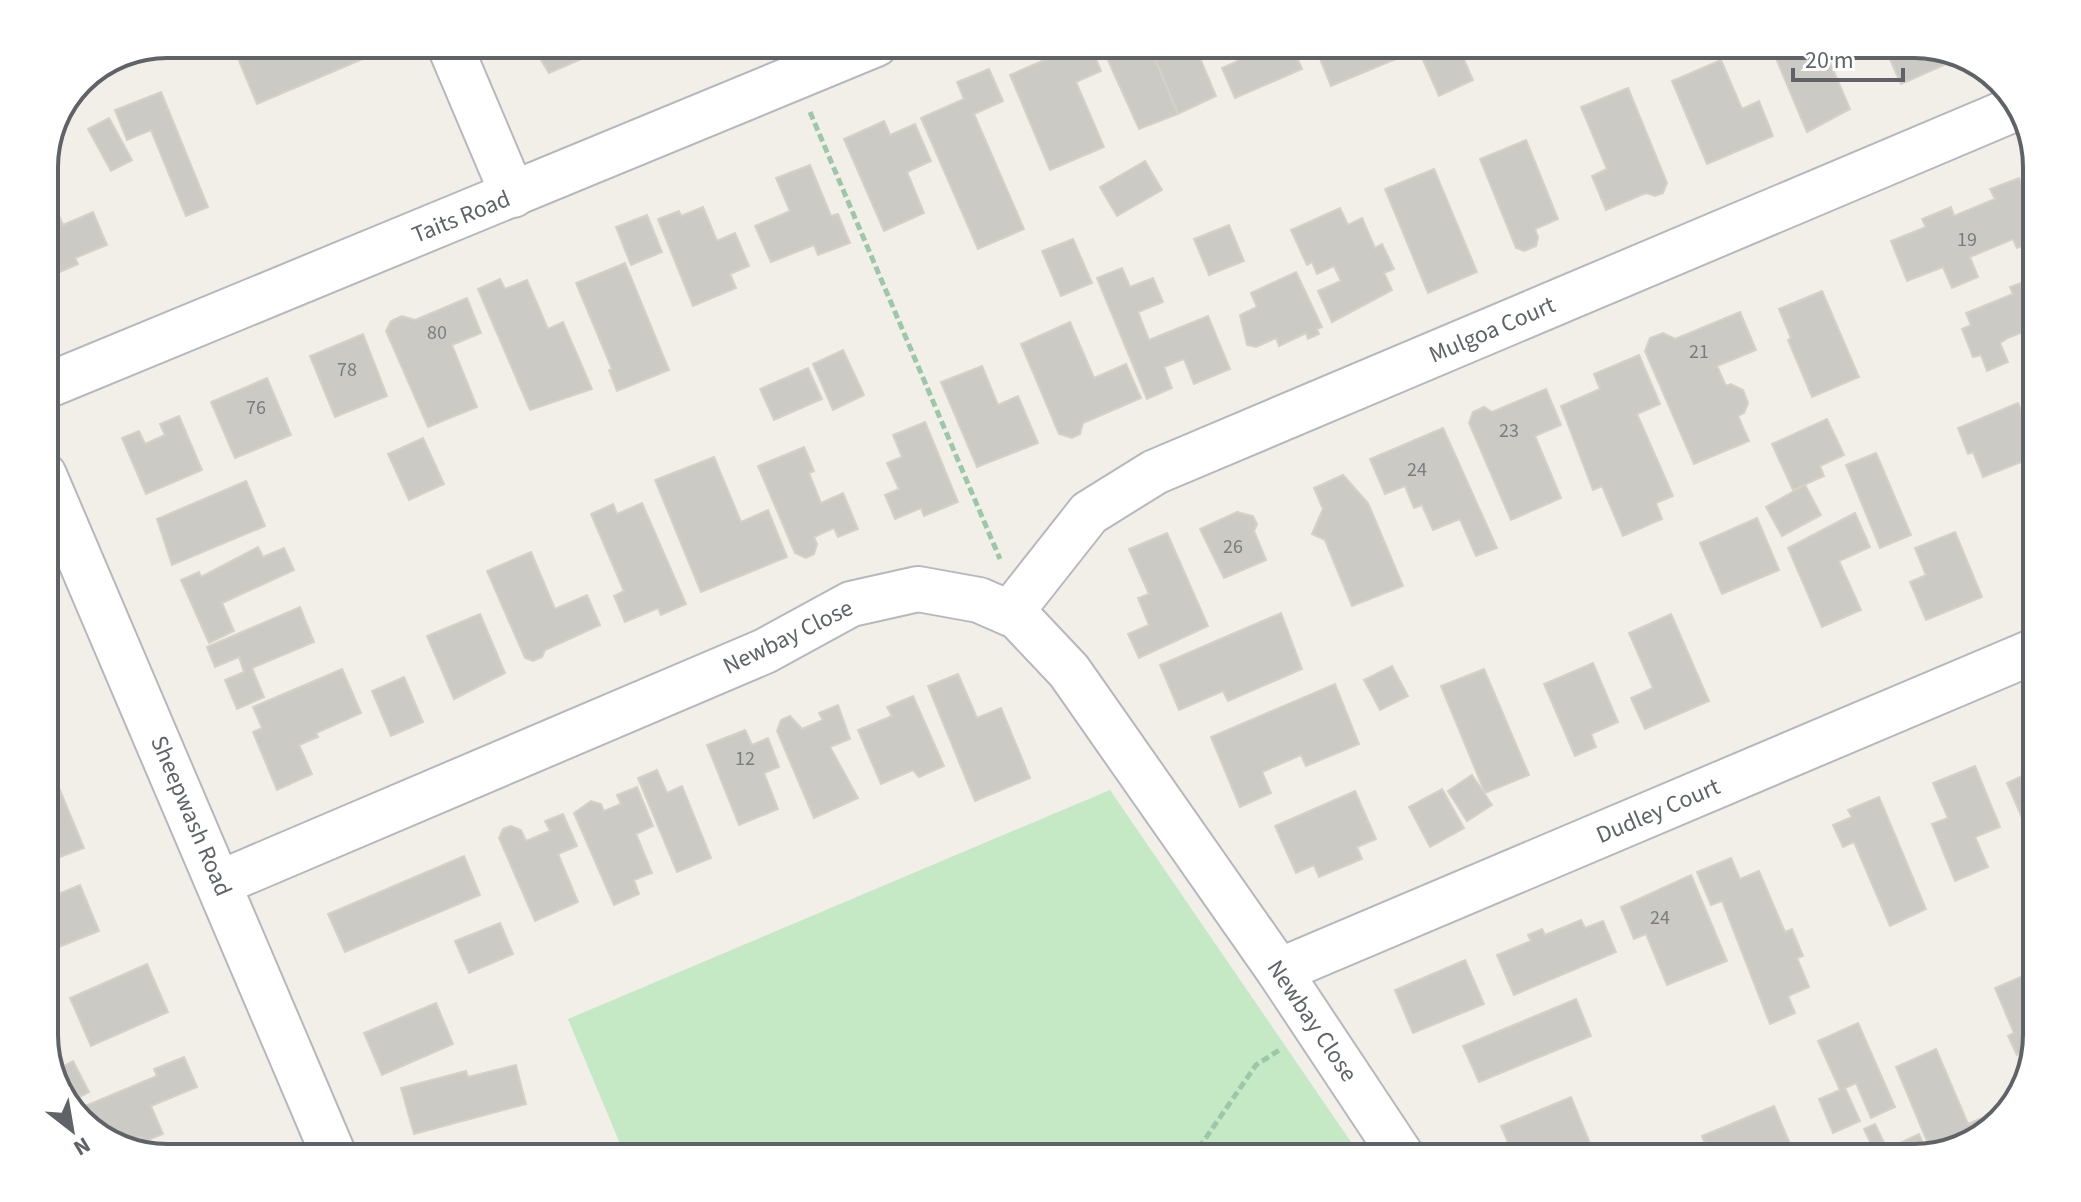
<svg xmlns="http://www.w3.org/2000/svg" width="2081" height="1202" font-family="'Source Sans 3',sans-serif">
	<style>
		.green { fill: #c5e8c5 }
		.building { fill: #cccac5; stroke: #d6d1c6; stroke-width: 2 }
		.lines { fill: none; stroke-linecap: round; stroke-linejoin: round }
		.minor-casing { stroke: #b5b8bc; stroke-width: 48 }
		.path { stroke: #9cc7a9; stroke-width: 5; stroke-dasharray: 8 4; stroke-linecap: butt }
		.minor { stroke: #fff; stroke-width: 44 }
		.labels { text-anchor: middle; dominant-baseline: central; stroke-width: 6; stroke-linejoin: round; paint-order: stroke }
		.number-label { font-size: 20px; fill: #7a7d7f }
		.street-label { font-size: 24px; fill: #5f6368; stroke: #fff }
		.rim { fill: none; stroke: #5f6368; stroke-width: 4 }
	</style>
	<rect width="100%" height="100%" fill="#f1efe8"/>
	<polygon class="green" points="1110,790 1362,1158 626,1158 568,1019"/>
	<g class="building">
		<polygon points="232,44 382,44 384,50 257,104"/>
		<polygon points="531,44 616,44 549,73"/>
		<polygon points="1068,44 1090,44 1101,71 1076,82 1104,147 1050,170 1010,75 1056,55 1054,50"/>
		<polygon points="1108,44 1149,44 1178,114 1139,129 1102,47"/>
		<polygon points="1149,44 1194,44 1216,96 1178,114"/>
		<polygon points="1231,44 1291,44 1302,69 1235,98 1222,68 1238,61"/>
		<polygon points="1314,44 1390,44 1396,59 1331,86"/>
		<polygon points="1457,44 1473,80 1439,96 1423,60"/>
		<polygon points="1785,44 1822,44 1850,109 1807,132 1772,49"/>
		<polygon points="1883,44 1914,44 1938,50 1944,65 1901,84"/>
		<polygon points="1721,60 1742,109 1759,101 1773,136 1707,164 1672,81"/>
		<polygon points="989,69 1003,101 974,114 1024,229 978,249 921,118 964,99 957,82"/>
		<polygon points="1628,88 1667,183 1663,193 1655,196 1646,193 1606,210 1592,176 1607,169 1581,107"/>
		<polygon points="161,92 208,207 186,216 151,130 127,140 115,110"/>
		<polygon points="109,118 132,160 111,171 88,129"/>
		<polygon points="884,121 890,135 915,124 931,161 907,172 924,213 884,231 844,139"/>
		<polygon points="1526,140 1558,219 1535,229 1538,237 1536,246 1524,251 1516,248 1480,159"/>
		<polygon points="1145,161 1162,190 1117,216 1100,187"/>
		<polygon points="810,165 831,216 838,214 850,243 818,255 814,245 771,262 755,226 790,211 776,178"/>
		<polygon points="1434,169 1477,272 1428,293 1385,189"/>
		<polygon points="2019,178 2037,221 2037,240 2017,248 2013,239 1970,257 1978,277 1952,288 1943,267 1907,281 1891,241 1926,227 1922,219 1951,207 1954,216 1995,199 1990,189"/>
		<polygon points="44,181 63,225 93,212 107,245 75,258 78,264 44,279"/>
		<polygon points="703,207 717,241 735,233 749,266 730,274 736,288 693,306 658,219 679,211 681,216"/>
		<polygon points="1340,208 1348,225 1362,218 1375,248 1382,244 1394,269 1384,273 1392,290 1332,322 1318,291 1341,281 1334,266 1317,274 1312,262 1307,265 1291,230"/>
		<polygon points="647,215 662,252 631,265 616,227"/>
		<polygon points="1229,225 1244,261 1209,275 1194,239"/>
		<polygon points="1073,239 1092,283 1061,296 1042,251"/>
		<polygon points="625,263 669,370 617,391 609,370 612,369 576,283"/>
		<polygon points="1122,268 1130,287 1153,278 1163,302 1138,312 1149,340 1208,316 1230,369 1194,384 1184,359 1164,367 1172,388 1147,399 1097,278"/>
		<polygon points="1296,272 1322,327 1317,329 1319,334 1308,339 1306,333 1279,346 1276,338 1256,347 1247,345 1240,315 1257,307 1251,293"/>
		<polygon points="2037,277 2037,342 2033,344 2028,330 2010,337 2000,343 2008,362 1987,371 1981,355 1973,357 1962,329 1971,325 1966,313 2013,294 2010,287"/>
		<polygon points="500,279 505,289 527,280 548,329 563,322 592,389 530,410 478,289"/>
		<polygon points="1822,291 1859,377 1812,397 1788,340 1791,338 1779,309"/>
		<polygon points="467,298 481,333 452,345 477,407 428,427 386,331 391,321 402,316 415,320"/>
		<polygon points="1740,312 1756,350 1717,366 1726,386 1731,384 1743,390 1748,403 1744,413 1738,416 1749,441 1694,464 1645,351 1650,338 1663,333 1675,339"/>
		<polygon points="1070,322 1094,378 1126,364 1141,398 1083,423 1080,434 1072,438 1059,434 1021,344"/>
		<polygon points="363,334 387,396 335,417 310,356"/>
		<polygon points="843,350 864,395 833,410 813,364"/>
		<polygon points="1639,355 1660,404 1637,414 1673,496 1656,503 1662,519 1623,536 1602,486 1593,490 1561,406 1600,389 1594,374"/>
		<polygon points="982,366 998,405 1018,396 1038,443 977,467 941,382"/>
		<polygon points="808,368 822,399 774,420 760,389"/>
		<polygon points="267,378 291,435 235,458 211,402"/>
		<polygon points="1546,389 1561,425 1535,436 1561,498 1511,520 1469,423 1473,412 1484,407 1492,412"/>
		<polygon points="2018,403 2022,412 2037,407 2037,452 2032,454 2034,457 1983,477 1973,452 1968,454 1958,428"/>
		<polygon points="179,416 202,470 146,494 122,438 139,431 145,444 165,435 160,424"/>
		<polygon points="1827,419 1844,455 1820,466 1824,476 1793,490 1772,444"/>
		<polygon points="925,422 958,502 924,516 921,508 895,519 885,495 899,489 887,463 902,457 893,435"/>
		<polygon points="1443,428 1497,548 1476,556 1460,519 1433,530 1422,505 1414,508 1405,486 1385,494 1370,459"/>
		<polygon points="423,438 444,484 409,500 388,454"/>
		<polygon points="804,447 814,471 809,473 821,503 843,493 858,529 838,537 834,528 814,537 817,544 814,554 806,558 795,553 758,466"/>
		<polygon points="1876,453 1911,535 1880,548 1846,465"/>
		<polygon points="714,457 741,522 768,510 787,557 701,592 655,480"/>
		<polygon points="1343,475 1368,503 1403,586 1352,606 1325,540 1312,534 1323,509 1314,488"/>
		<polygon points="246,481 265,526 172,565 157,519"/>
		<polygon points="1805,485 1821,515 1782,536 1766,507"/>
		<polygon points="642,503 686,604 661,615 658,608 625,622 614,596 624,591 591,514 613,504 617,514"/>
		<polygon points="1237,512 1253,516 1257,524 1254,531 1266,560 1224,578 1200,529"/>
		<polygon points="1855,513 1870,547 1839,561 1861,610 1822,627 1788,548"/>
		<polygon points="1757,518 1779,570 1722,594 1700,543"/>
		<polygon points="1955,532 1982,597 1926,620 1910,582 1926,575 1915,548"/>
		<polygon points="1167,533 1208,626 1139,658 1128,634 1149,625 1138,598 1149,594 1129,549"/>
		<polygon points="258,547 263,557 284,548 294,570 222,603 234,631 209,643 181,580 199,572 201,577"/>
		<polygon points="531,552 555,609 587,595 600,625 545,650 542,657 533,661 525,658 487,571"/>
		<polygon points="300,607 314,642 252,668 264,697 237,709 225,680 244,672 239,657 215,667 207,647"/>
		<polygon points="1281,613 1302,669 1228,701 1223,691 1179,710 1160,665"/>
		<polygon points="480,614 505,673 454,699 427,636"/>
		<polygon points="1671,614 1709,701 1645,729 1631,698 1653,688 1629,633"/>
		<polygon points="1593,663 1618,722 1591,734 1596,747 1575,756 1544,684"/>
		<polygon points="1392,666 1408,696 1380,710 1364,680"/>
		<polygon points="342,669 361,713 316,733 318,737 299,745 312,774 277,790 253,732 262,728 253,707"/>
		<polygon points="1484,669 1529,775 1485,793 1441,686"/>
		<polygon points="958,674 977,718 1001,708 1030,778 975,801 928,686"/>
		<polygon points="404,677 423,722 391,736 372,691"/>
		<polygon points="1335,684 1359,744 1306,766 1301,755 1262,772 1271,793 1240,807 1211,737"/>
		<polygon points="913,696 944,766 919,777 913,770 881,784 858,730 892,716 887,707"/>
		<polygon points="838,705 850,739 830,747 858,798 814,818 777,731 781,720 790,716 802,729 823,720 819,713"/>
		<polygon points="745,730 752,745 768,738 779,767 764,773 778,809 739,825 707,745"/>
		<polygon points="1975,766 2000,827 1975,837 1988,867 1955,881 1932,824 1948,818 1933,783"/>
		<polygon points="2037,769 2037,839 2032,841 2007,783"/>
		<polygon points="657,770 667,793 682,786 711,858 677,872 638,778"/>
		<polygon points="1472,775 1492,805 1467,821 1448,791"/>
		<polygon points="637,787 653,826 636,834 652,873 634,880 639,894 614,905 574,813 591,801 601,804 604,811 621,804 617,795"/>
		<polygon points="59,788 84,848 44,863 44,794"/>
		<polygon points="1442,789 1464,828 1430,847 1409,807"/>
		<polygon points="1355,791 1376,839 1357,847 1362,859 1319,877 1314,865 1296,873 1275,826"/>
		<polygon points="1879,797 1926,909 1890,926 1854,842 1843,847 1833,825 1852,817 1848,810"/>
		<polygon points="563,814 577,846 558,854 578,902 535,921 499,838 503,829 511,826 521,830 526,841 550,831 545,821"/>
		<polygon points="464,856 480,895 345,952 328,914"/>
		<polygon points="1731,858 1740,879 1759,871 1785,932 1792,929 1803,956 1797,958 1809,987 1788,996 1795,1013 1770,1024 1722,901 1711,905 1697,872"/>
		<polygon points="1691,875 1727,961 1667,985 1646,934 1634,939 1621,907"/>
		<polygon points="80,885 99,931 44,953 44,900"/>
		<polygon points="1581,920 1585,928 1603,921 1616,952 1514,995 1497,955 1531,941 1528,935 1542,929 1545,935"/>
		<polygon points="500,923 513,954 469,973 455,941"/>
		<polygon points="1465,960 1484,1004 1413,1033 1395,990"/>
		<polygon points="147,964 168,1012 91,1046 70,998"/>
		<polygon points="2037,970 2037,1036 2028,1068 2022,1053 2017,1055 2008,1036 2014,1033 1995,988"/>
		<polygon points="1576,999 1591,1036 1479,1082 1463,1046"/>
		<polygon points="436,1003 453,1044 382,1075 364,1033"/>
		<polygon points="1858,1023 1895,1107 1871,1118 1856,1083 1845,1088 1860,1121 1833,1133 1819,1099 1840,1090 1818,1041"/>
		<polygon points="1936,1049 1968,1124 1998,1111 2000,1117 1976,1141 1932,1153 1896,1067"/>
		<polygon points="184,1057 197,1087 151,1106 163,1134 143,1142 141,1137 127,1143 129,1148 106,1142 73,1111 157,1076 154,1069"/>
		<polygon points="73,1061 89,1092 66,1104 54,1071"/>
		<polygon points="516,1065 526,1104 414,1134 401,1088 466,1071 468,1077"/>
		<polygon points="1571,1097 1591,1146 1563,1158 1505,1158 1500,1146 1508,1142 1501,1126"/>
		<polygon points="1774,1106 1796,1158 1711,1158 1702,1136"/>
		<polygon points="1875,1124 1887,1149 1919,1134 1928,1154 1915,1158 1867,1158 1876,1154 1864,1129"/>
	</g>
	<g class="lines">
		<defs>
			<g id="minor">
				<polyline points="449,44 513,195"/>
				<polyline points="44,387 876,44"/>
				<polyline points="44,475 335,1158"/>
				<polyline points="1018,617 1018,603 1089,513 1155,472 2019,107"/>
				<polyline points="220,883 765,651 851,604 918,589 979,600 1018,617 1069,671 1279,971 1403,1158"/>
				<polyline points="1279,971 2037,650"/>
			</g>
		</defs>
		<use href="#minor" class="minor-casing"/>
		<g class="path">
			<polyline points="810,112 1000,559"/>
			<polyline points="1192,1158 1256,1065 1281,1049"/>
		</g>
		<use href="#minor" class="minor"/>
	</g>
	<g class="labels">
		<g class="number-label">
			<text x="1967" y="240">19</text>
			<text x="437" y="333">80</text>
			<text x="1699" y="352">21</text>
			<text x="347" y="370">78</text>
			<text x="256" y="408">76</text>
			<text x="1509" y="431">23</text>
			<text x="1417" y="470">24</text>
			<text x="1233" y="547">26</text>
			<text x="745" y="759">12</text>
			<text x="1660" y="918">24</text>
		</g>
		<g class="street-label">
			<text transform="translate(461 217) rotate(-22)">Taits Road</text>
			<text transform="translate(1492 330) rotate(-23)">Mulgoa Court</text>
			<text transform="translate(788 637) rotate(-26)">Newbay Close</text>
			<text transform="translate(1658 811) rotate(-23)">Dudley Court</text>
			<text transform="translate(191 816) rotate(67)">Sheepwash Road</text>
			<text transform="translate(1312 1021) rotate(56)">Newbay Close</text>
		</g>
	</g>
	<path d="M0 0H2081V1202H0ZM167 58H1914A109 109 0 0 1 2023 167V1035A109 109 0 0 1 1914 1144H167A109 109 0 0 1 58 1035V167A109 109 0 0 1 167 58Z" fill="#fff" fill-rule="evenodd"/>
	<path class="rim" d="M167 58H1914A109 109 0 0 1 2023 167V1035A109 109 0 0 1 1914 1144H167A109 109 0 0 1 58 1035V167A109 109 0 0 1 167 58Z"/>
	<g transform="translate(72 1130) rotate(149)" stroke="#ffffff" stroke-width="6" paint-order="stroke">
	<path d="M0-6L14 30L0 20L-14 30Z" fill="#5f6368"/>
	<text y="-12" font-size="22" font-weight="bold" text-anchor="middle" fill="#5f6368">N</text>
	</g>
	<path d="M1793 68v12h110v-12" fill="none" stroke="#5f6368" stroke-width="4"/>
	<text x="1805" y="68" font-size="24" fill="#5f6368" stroke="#ffffff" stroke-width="6" paint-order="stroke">20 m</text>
</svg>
